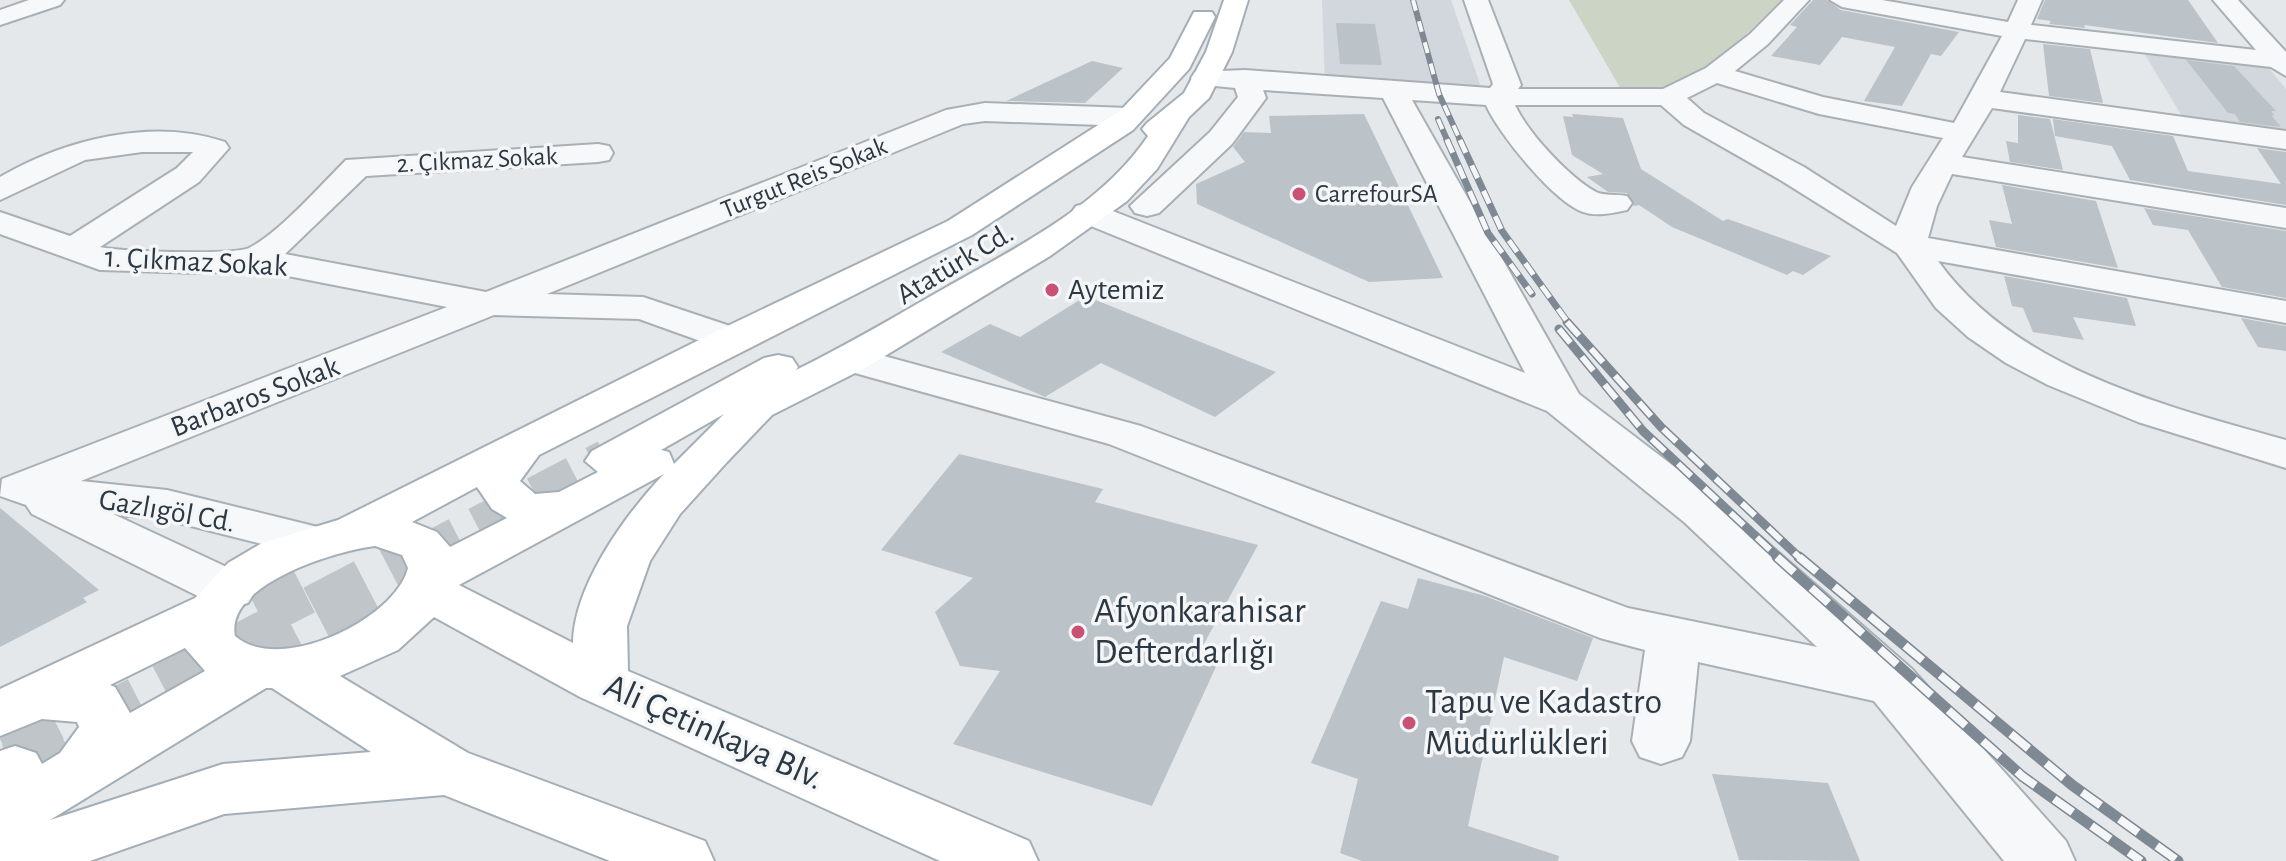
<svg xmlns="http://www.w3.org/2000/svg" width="2286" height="861" font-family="'Alegreya Sans',sans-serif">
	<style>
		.built { fill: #d2d7dd }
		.green { fill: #cbd4c5 }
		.building { fill: #bbc2c8 }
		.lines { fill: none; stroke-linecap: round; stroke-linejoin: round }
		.major-tunnel-far1 { stroke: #bfc5c9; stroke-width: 44; stroke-dasharray: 44 22; stroke-linecap: butt }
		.major-tunnel { stroke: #bfc5c9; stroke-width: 57; stroke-dasharray: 57 28; stroke-linecap: butt }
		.minor-casing { stroke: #a9b0b5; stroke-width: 4 }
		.major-casing { stroke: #a4aeb6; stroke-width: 4 }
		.minor { fill: #f6f8f9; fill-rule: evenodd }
		.major { fill: #fff; fill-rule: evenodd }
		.rail-far3-casing { stroke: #7e8994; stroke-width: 6 }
		.rail-far2-casing { stroke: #7e8994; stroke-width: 7 }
		.rail-far1-casing { stroke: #7e8994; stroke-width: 9 }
		.rail-casing { stroke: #7e8994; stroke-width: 11 }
		.rail-far3 { stroke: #f4f6f8; stroke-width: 4; stroke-dasharray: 11; stroke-linecap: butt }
		.rail-far2 { stroke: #f4f6f8; stroke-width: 5; stroke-dasharray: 14; stroke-linecap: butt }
		.rail-far1 { stroke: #f4f6f8; stroke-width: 6; stroke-dasharray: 18; stroke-linecap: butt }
		.rail { stroke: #f4f6f8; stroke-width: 8; stroke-dasharray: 23; stroke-linecap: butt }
		.poi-dot { fill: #c85174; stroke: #f4f6f8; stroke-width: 3 }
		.labels { text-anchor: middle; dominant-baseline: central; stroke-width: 7; stroke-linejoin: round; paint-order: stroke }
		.far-street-label { font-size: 26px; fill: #2c3843; stroke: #f4f6f8 }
		.far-poi-label { font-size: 26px; fill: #2c3843; stroke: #f4f6f8; text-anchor: start }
		.street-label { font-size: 30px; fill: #2c3843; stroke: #f4f6f8 }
		.poi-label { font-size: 30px; fill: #2c3843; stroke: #f4f6f8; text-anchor: start }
		.near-poi-label { font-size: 36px; fill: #2c3843; stroke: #f4f6f8; text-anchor: start }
		.near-street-label { font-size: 36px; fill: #2c3843; stroke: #f4f6f8 }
	</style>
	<rect width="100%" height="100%" fill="#e4e8eb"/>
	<g class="built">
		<polygon points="1322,0 1451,0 1481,87 1470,98 1325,87"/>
		<polygon points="2144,53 2268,67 2286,89 2286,132 2183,118"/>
	</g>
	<polygon class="green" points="1569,0 1782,0 1706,73 1675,87 1622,91"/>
	<g class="building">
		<polygon points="1813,0 1827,0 1841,10 1959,32 1941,56 1931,54 1902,106 1864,101 1895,47 1842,37 1820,65 1771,56 1797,27 1790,25"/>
		<polygon points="2045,0 2188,0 2218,43 2084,25 2085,28 2049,24 2051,21 2037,19"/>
		<polygon points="1336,23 1375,24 1382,65 1340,64"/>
		<polygon points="2043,44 2090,49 2103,103 2049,96"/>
		<polygon points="2186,60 2234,66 2276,111 2271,111 2275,116 2271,115 2281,127 2240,122 2235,114 2228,113"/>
		<polygon points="1092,61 1123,68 1085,103 1006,101"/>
		<polygon points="1364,114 1443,278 1369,282 1197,204 1196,184 1245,162 1233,147 1244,132 1271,133 1269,116"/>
		<polygon points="1572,114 1623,118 1641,169 1723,221 1728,219 1831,256 1803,275 1793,271 1787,275 1672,227 1639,205 1634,206 1627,193 1608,192 1587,177 1603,174 1572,155 1563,116 1573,117"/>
		<polygon points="2018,115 2050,119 2063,170 2010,162 2006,141 2018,143"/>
		<polygon points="2053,119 2173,136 2188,171 2281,184 2257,148 2286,152 2286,205 2130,180 2112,146 2055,136"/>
		<polygon points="2002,185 2096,201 2118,268 1996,247 1989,220 2012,224"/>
		<polygon points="2144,208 2286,231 2286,298 2222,287 2188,230 2153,225"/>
		<polygon points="2004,276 2127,298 2136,326 2073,317 2084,340 2033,332 2023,308 2012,306"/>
		<polygon points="1086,296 1123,311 1276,372 1215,417 1101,363 1045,397 941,352 990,324 1020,337"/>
		<polygon points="2241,318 2286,326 2286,351 2258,347"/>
		<polygon points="959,454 1103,489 1095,502 1258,545 1200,651 1220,658 1152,806 953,744 1000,671 960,666 935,612 973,578 881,550"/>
		<polygon points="0,508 99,590 83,598 87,602 0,647"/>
		<polygon points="1418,578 1485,596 1593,638 1577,681 1504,657 1468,826 1559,856 1558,861 1362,861 1340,853 1358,779 1311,763 1381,601 1408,609"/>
		<polygon points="1712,774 1828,783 1860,861 1739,860"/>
	</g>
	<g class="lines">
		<polyline class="major-tunnel-far1" points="420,559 608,461"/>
		<g class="major-tunnel">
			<polyline points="181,648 302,587"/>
			<polyline points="0,739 81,698"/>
			<polyline points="15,770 424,557"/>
		</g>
		<defs>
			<g id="minor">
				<polygon points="29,0 64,0 60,5 0,25 0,10"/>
				<path d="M1464,0H1488L1521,85L1518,89H1663L1706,68L1750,34L1784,0H1809L1768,44L1735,71L1823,97L1954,123L2002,36L1842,7L1830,0H1882L2008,22L2018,0H2042L2031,25L2256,50L2213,0H2238L2286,52V76L2271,67L2025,39L2000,92L2286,131V149L1992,108L1962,157L2286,208V228L1952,174L1937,206L1928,238L2286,301V323L1938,261C2015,369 2165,406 2286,440V468L2138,422L2048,385L2006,363L1968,337L1936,308L1897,253L1782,181L1684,125L1661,105H1515C1528,133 1569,177 1596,192C1604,196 1617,194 1627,196L1632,203L1627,210C1613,213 1596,217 1583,212C1554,202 1498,133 1486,105L1412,100L1579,394L1718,500L1912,669L2066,841L2075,861H2004L1874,701L1698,662L1690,741L1682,757L1661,764L1640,757L1632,741L1645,650L1600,638L1109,444L837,368L831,359L837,350L851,347L1141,426L1628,608L1817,647L1684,522L1547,411L1076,220L1071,213L1076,206L1088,203L1100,206L1525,373L1383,98L1263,90L1266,98L1232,144L1159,213L1147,216L1135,213L1130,206L1210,132L1238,97L1235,88L1195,84L1191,78L1195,72L1245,70L1490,88L1493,84ZM1717,83L1819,114L1943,138L1912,187L1896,226L1804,167L1704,113L1687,98Z"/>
				<path d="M985,103L1129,108L1139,111L1143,117L1139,123L1129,126L985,121L963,124L547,294L643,297L745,331L751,339L745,347L731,351L717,347L639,319L494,315L81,481L167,490L330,530L338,541L330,552L313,557L167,520L113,514L248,577L256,590L248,603L230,608L212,603L32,514L26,505L0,496L2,479L447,307L257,270L200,273L100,270L0,234V212L70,236L177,168L193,152H142L85,160L0,200V177C64,140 152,117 225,142L229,148L199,182L100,247C120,252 234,255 249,248C279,233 321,185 346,160L598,144L609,146L613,153L609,160L598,162L366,176L285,254L486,292L946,110Z"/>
			</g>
			<path id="major" d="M1224,0H1248L1232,52L1209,98L1189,117L1157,169L1127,201L1050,256L865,368L772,415L727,462L680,514L650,561L627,626L628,671L1029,841L1038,861H940L580,697L434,617L398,650L340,676L468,753L705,841L714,861H610L444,795L224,814L90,861H0V751L15,746L36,753L42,764L60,753L79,727L77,722L42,719L0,736V689L195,598L228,563L262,543L338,520L717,331L948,221L1120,111L1170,58L1194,12H1212L1215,17L1189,69L1133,130L972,235L539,455L520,481L535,494L559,492L598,472L585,461L592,451L764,358L778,355L792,358L798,367L796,370C847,345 896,316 945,288C1017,247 1101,206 1148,136L1142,129L1147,123L1184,93L1206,52ZM724,414L674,464L669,452L661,450ZM664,474C625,515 574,585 573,643L459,585ZM477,487L492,509L507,518L450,547L437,532L412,522ZM375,546L402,555L408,568C395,620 279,675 235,636C224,584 339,550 375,546ZM185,648L205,671L130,713L115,687L110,685ZM266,688H272L371,752L223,764L50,820Z"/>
		</defs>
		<use href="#minor" class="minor-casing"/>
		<use href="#major" class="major-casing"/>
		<use href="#minor" class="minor"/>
		<use href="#major" class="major"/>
		<defs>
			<g id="rail-far3">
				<polyline points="1413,0 1439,94 1461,142"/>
				<polyline points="1438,119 1448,142"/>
			</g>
			<g id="rail-far2">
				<polyline points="1447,140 1488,233 1532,294"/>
				<polyline points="1460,140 1502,231 1569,324"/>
			</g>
			<g id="rail-far1">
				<polyline points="1567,322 1661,427 1801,559"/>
				<polyline points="1559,329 1643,431 1780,559"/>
			</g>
			<g id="rail">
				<polyline points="1777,557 2022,776 2141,861"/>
				<polyline points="1799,557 2072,785 2178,861"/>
			</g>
		</defs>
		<use href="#rail-far3" class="rail-far3-casing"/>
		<use href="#rail-far2" class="rail-far2-casing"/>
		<use href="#rail-far1" class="rail-far1-casing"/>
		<use href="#rail" class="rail-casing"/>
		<use href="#rail-far3" class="rail-far3"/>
		<use href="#rail-far2" class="rail-far2"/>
		<use href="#rail-far1" class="rail-far1"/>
		<use href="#rail" class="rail"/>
	</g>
	<g class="poi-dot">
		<circle cx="1299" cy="194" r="8"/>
		<circle cx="1052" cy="290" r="8"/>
		<circle cx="1078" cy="632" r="8"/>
		<circle cx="1409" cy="723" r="8"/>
	</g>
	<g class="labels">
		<g class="far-street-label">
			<text transform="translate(477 160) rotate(-3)">2. Çıkmaz Sokak</text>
			<text transform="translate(804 178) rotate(-22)">Turgut Reis Sokak</text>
		</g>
		<g class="far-poi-label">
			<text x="1315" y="194">CarrefourSA</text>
		</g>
		<g class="street-label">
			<text transform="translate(196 262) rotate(3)">1. Çıkmaz Sokak</text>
			<text transform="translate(955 264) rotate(-31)">Atatürk Cd.</text>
			<text transform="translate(255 397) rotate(-21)">Barbaros Sokak</text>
			<text transform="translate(167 511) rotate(10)">Gazlıgöl Cd.</text>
		</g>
		<g class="poi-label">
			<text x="1068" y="290">Aytemiz</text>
		</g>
		<g class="near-poi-label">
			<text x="1094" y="611">Afyonkarahisar<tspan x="1094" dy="41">Defterdarlığı</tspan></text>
			<text x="1425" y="702">Tapu ve Kadastro<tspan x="1425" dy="41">Müdürlükleri</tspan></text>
		</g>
		<g class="near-street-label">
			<text transform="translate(714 732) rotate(24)">Ali Çetinkaya Blv.</text>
		</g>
	</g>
</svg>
